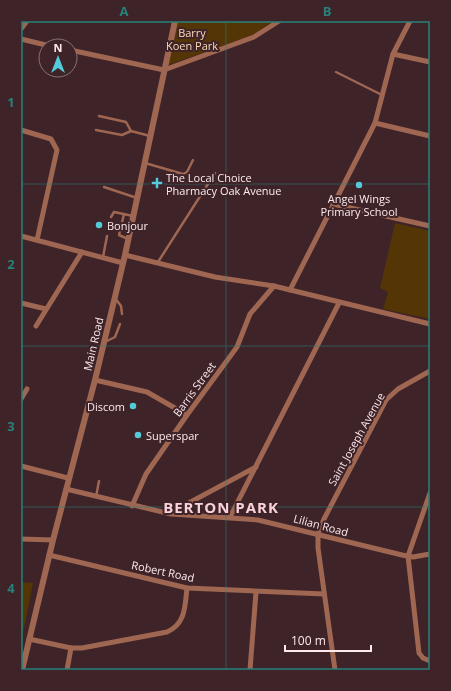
<svg xmlns="http://www.w3.org/2000/svg" width="451" height="691" font-family="'Open Sans',sans-serif">
	<style>
		.green { fill: #543505 }
		.lines { fill: none; stroke-linecap: round; stroke-linejoin: round }
		.service { stroke: #9f6652; stroke-width: 2.5 }
		.minor { stroke: #9f6652; stroke-width: 5 }
		.tertiary { stroke: #9f6652; stroke-width: 6 }
		.grid { fill: none; stroke: #27827b; stroke-width: 1; stroke-opacity: 0.55 }
		.poi-dot { fill: #53cbdb; stroke: #3e2328; stroke-width: 1.5 }
		.labels { text-anchor: middle; dominant-baseline: central; stroke-width: 4; stroke-linejoin: round; paint-order: stroke }
		.park-label { font-size: 11px; fill: #fadbb7; stroke: #3e2328 }
		.poi-label { font-size: 11px; fill: #fdeaed; stroke: #3e2328; text-anchor: start }
		.street-label { font-size: 11px; fill: #fdeaed; stroke: #3e2328 }
		.district-label { font-size: 15px; font-weight: bold; letter-spacing: 1px; fill: #f8d3d9; stroke: #3e2328 }
		.neatline { fill: none; stroke: #27827b; stroke-width: 1.5 }
		.grid-label { font-size: 13px; text-anchor: middle; font-weight: bold; fill: #27827b }
	</style>
	<rect width="100%" height="100%" fill="#3e2328"/>
	<g class="green">
		<polygon points="178,21 273,21 251,36 168,65"/>
		<polygon points="395,223 430,231 430,319 383,309 388,292 380,288"/>
		<polygon points="21,582 33,583 21,643"/>
	</g>
	<g class="lines">
		<g class="service">
			<polyline points="336,72 382,95"/>
			<polyline points="99,116 126,122 131,131"/>
			<polyline points="96,130 122,135 131,131 150,136"/>
			<polyline points="145,163 183,174 187,172 193,160"/>
			<polyline points="104,187 137,198"/>
			<polyline points="124,214 119,235 128,239"/>
			<polyline points="111,217 114,212 133,216"/>
			<polyline points="103,257 107,236"/>
			<polyline points="158,262 215,173"/>
			<polyline points="115,298 121,306 122,314"/>
			<polyline points="105,342 115,337 120,324"/>
			<polyline points="96,497 99,481"/>
		</g>
		<g class="minor">
			<polyline points="21,29 27,21"/>
			<polyline points="21,39 50,46"/>
			<polyline points="70,50 164,70 254,37 279,21"/>
			<polyline points="393,54 430,62"/>
			<polyline points="375,123 430,136"/>
			<polyline points="21,130 51,139 57,150 37,240"/>
			<polyline points="333,204 430,226"/>
			<polyline points="21,236 123,263"/>
			<polyline points="125,255 215,277 274,286 430,324"/>
			<polyline points="290,290 375,123 393,54 410,21"/>
			<polyline points="21,303 46,309"/>
			<polyline points="36,326 82,252"/>
			<polyline points="95,380 147,392 187,415"/>
			<polyline points="21,399 27,389"/>
			<polyline points="21,466 68,478"/>
			<polyline points="66,489 171,514 258,520 402,555 413,557 430,554"/>
			<polyline points="430,493 408,556 419,653 423,658 430,661"/>
			<polyline points="185,505 256,467"/>
			<polyline points="132,506 146,474 187,415 237,347 250,314 274,286"/>
			<polyline points="230,517 339,303"/>
			<polyline points="21,539 53,540"/>
			<polyline points="49,555 187,588 324,594"/>
			<path d="M29,639L71,648H82L167,632C186,624 185,605 187,588"/>
			<polyline points="67,670 71,648"/>
			<polyline points="250,670 256,592"/>
			<polyline points="335,670 318,548 318,534 324,519 386,400 398,389 430,371"/>
		</g>
		<polyline class="tertiary" points="22,670 53,540 95,380 125,255 175,21"/>
	</g>
	<path class="grid" d="M226,21V670M21,184H430M21,346H430M21,507H430"/>
	<g class="poi-dot">
		<path d="M155 177h4v4h4v4h-4v4h-4v-4h-4v-4h4z"/>
		<circle cx="359" cy="185" r="4"/>
		<circle cx="99" cy="225" r="4"/>
		<circle cx="133" cy="406" r="4"/>
		<circle cx="138" cy="435" r="4"/>
	</g>
	<g class="labels">
		<g class="park-label">
			<text x="192" y="32">Barry<tspan x="192" dy="13">Koen Park</tspan></text>
		</g>
		<g class="poi-label">
			<text x="166" y="177">The Local Choice<tspan x="166" dy="13">Pharmacy Oak Avenue</tspan></text>
			<text x="359" y="198" text-anchor="middle">Angel Wings<tspan x="359" dy="13">Primary School</tspan></text>
			<text x="107" y="225">Bonjour</text>
			<text x="125" y="406" text-anchor="end">Discom</text>
			<text x="146" y="435">Superspar</text>
		</g>
		<g class="street-label">
			<text transform="translate(93 344) rotate(-77)">Main Road</text>
			<text transform="translate(194 389) rotate(-54)">Barris Street</text>
			<text transform="translate(356 439) rotate(-61)">Saint Joseph Avenue</text>
			<text transform="translate(321 525) rotate(15)">Lilian Road</text>
			<text transform="translate(163 571) rotate(12)">Robert Road</text>
		</g>
		<g class="district-label">
			<text x="221" y="507">BERTON PARK</text>
		</g>
	</g>
	<rect width="451" height="691" fill="none" stroke="#3e2328" stroke-width="44"/>
	<g transform="translate(58 58)"><circle r="19" fill="#3e2328" stroke="#8a7377"/>
	<path d="M0-3L7 15L0 10L-7 15Z" fill="#53cbdb"/>
	<text y="-6" font-size="11" font-weight="bold" text-anchor="middle" fill="#fdeaed">N</text>
	</g>
	<path d="M285 645v6h86v-6" fill="none" stroke="#fdeaed" stroke-width="2"/>
	<text x="291" y="645" font-size="12" fill="#fdeaed" stroke="#3e2328" stroke-width="3" paint-order="stroke">100 m</text>
	<rect x="22" y="22" width="407" height="647" class="neatline"/>
	<g class="grid-label">
		<text x="124" y="16">A</text>
		<text x="327" y="16">B</text>
		<text x="11" y="107">1</text>
		<text x="11" y="269">2</text>
		<text x="11" y="431">3</text>
		<text x="11" y="593">4</text>
	</g>
</svg>
